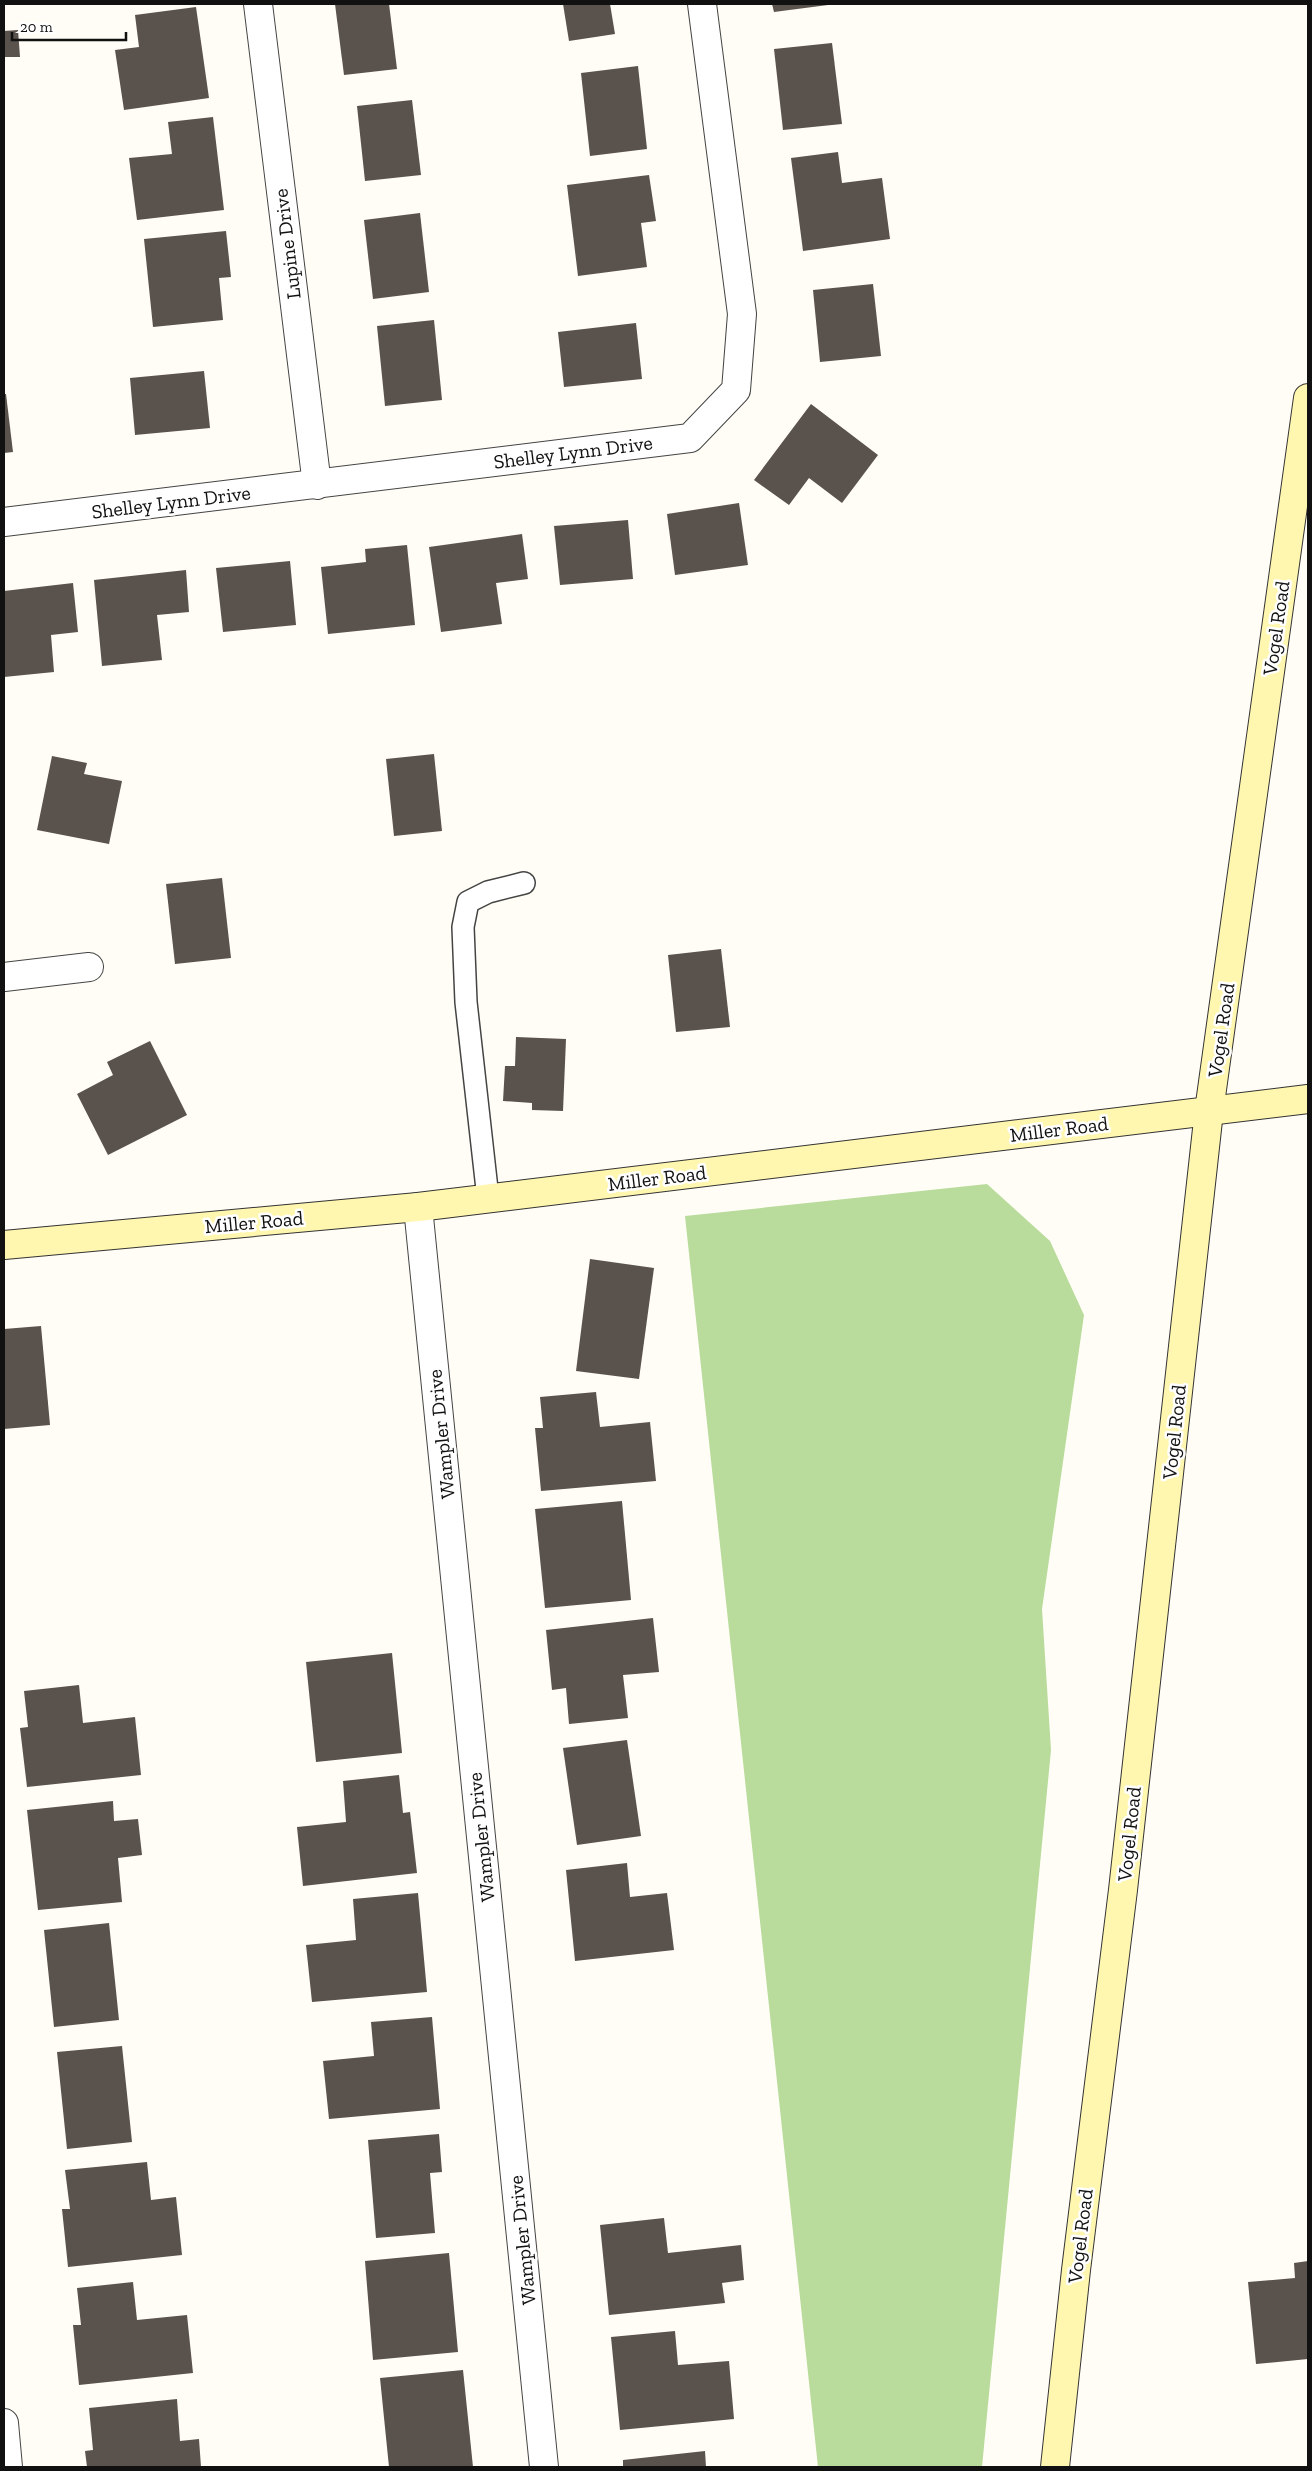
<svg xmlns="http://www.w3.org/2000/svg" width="1312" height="2471" font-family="'Zilla Slab',serif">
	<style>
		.forest { fill: #b9dc9c }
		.building { fill: #5a524d }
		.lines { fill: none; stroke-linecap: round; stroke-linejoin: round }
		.lane-casing { stroke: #444; stroke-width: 24 }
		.street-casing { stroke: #444; stroke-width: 30 }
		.secondary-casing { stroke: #333; stroke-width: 30 }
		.lane { stroke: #fff; stroke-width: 21 }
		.street { stroke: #fff; stroke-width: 28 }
		.secondary { stroke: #fff6b0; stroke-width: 28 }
		.labels { text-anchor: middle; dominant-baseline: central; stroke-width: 5; stroke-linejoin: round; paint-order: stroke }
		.street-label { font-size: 20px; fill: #111; stroke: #fff }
	</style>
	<rect width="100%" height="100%" fill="#fffdf5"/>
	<polygon class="forest" points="987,1184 1050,1241 1084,1315 1042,1609 1051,1750 982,2467 818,2467 685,1216"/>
	<g class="building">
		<polygon points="335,4 389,4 397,69 344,75"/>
		<polygon points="563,4 610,4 615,34 569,41"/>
		<polygon points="772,4 828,4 828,5 774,12"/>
		<polygon points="196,7 209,98 124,110 115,50 139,47 135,15"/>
		<polygon points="18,30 20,57 4,57 4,31"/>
		<polygon points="832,43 842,124 783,130 774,49"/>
		<polygon points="638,66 647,149 590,156 581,73"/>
		<polygon points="412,100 421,175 365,181 357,106"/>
		<polygon points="213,117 224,210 137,220 129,158 172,154 168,122"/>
		<polygon points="838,152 842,183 882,178 890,239 803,251 791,158"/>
		<polygon points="649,175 656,221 641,223 647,267 578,276 567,185"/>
		<polygon points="420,213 429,292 373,299 364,220"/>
		<polygon points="226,231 231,277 219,278 223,320 153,327 144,239"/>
		<polygon points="873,284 881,356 820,362 813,290"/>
		<polygon points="434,320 442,400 385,406 377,326"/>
		<polygon points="636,323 642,379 564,387 558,332"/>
		<polygon points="204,371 210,428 135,435 130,378"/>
		<polygon points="4,394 6,394 13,452 4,453"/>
		<polygon points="811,404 878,455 842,503 809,478 789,505 754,480"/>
		<polygon points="739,503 748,565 675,575 667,514"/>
		<polygon points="628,520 633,579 560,585 554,526"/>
		<polygon points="522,534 528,579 496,583 502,624 441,632 429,547"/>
		<polygon points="407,545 415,625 328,634 321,567 366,562 365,549"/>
		<polygon points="290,561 296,625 223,632 216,568"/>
		<polygon points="186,570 189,612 157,615 162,660 102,666 94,580"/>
		<polygon points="73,583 78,632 51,635 54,672 4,677 4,591"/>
		<polygon points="434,754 442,831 394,836 386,759"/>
		<polygon points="52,756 87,763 84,774 122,781 109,844 37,830"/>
		<polygon points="222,878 231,958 175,964 166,884"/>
		<polygon points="721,949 730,1027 676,1032 668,955"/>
		<polygon points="516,1037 566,1039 563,1111 532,1110 532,1103 503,1101 505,1066 515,1066"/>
		<polygon points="150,1041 187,1115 108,1155 77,1094 113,1075 107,1062"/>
		<polygon points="590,1259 654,1268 639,1379 576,1371"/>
		<polygon points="41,1326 50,1425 4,1429 4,1329"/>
		<polygon points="596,1392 600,1427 650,1422 656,1481 541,1491 535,1428 543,1428 540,1397"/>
		<polygon points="622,1501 631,1600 545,1608 535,1509"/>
		<polygon points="653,1618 659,1672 623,1675 628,1718 569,1724 566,1688 552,1690 546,1630"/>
		<polygon points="392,1653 402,1753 316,1762 306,1662"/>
		<polygon points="79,1685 83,1723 135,1717 141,1775 27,1787 20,1728 28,1727 24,1691"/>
		<polygon points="627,1740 641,1836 577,1845 563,1748"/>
		<polygon points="399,1775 403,1813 410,1812 417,1873 303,1886 297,1827 346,1822 343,1781"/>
		<polygon points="113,1801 114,1821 138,1819 142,1855 118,1858 122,1902 38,1910 27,1810"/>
		<polygon points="627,1863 630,1897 667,1893 674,1950 575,1961 566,1870"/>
		<polygon points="418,1893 427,1992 312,2002 306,1945 356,1940 353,1899"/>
		<polygon points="109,1923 119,2020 54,2027 44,1930"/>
		<polygon points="432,2017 440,2109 329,2119 323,2061 374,2056 371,2022"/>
		<polygon points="122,2046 132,2142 67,2149 57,2052"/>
		<polygon points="439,2134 442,2172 430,2173 435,2233 376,2238 368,2140"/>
		<polygon points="147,2162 151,2200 176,2197 182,2255 68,2267 62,2209 70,2209 65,2170"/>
		<polygon points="664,2218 668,2253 741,2245 744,2280 722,2283 725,2303 609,2315 600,2225"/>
		<polygon points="449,2253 458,2352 373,2360 365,2261"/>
		<polygon points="1308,2261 1308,2359 1256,2364 1248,2282 1295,2278 1294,2263"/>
		<polygon points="133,2282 137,2320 187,2315 193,2373 79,2385 73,2325 81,2325 77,2288"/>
		<polygon points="675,2331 678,2365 729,2361 734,2419 620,2430 611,2337"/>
		<polygon points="463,2370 473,2467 389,2467 380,2378"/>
		<polygon points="177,2399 180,2441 199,2439 201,2467 87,2467 85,2451 93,2450 89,2408"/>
		<polygon points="705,2451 706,2467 623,2467 623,2460"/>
	</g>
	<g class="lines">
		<defs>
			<polyline id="lane" points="488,1198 466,1002 463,927 468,902 488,892 524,883"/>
			<g id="street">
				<polyline points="258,4 317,485"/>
				<polyline points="4,522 690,438 736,390 742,314 702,4"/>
				<polyline points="4,977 89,967"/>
				<polyline points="418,1207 544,2467"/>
				<polyline points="4,2423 8,2467"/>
			</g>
			<g id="secondary">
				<polyline points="4,1245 418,1207 1308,1099"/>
				<polyline points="1055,2467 1076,2270 1123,1890 1209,1111 1308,398"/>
			</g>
		</defs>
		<use href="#lane" class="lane-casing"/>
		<use href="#street" class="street-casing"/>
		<use href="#secondary" class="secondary-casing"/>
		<use href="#lane" class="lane"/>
		<use href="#street" class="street"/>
		<use href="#secondary" class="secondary"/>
	</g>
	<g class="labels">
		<g class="street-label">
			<text transform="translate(287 244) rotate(-97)">Lupine Drive</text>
			<text transform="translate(573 452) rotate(-7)">Shelley Lynn Drive</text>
			<text transform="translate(171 502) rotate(-7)">Shelley Lynn Drive</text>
			<text transform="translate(1276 628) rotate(-82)">Vogel Road</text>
			<text transform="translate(1221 1030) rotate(-82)">Vogel Road</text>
			<text transform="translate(1059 1129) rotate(-7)">Miller Road</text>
			<text transform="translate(657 1178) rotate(-7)">Miller Road</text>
			<text transform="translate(254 1222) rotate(-5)">Miller Road</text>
			<text transform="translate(1174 1432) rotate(-84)">Vogel Road</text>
			<text transform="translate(441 1434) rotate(-96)">Wampler Drive</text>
			<text transform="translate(1129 1834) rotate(-84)">Vogel Road</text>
			<text transform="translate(481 1837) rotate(-96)">Wampler Drive</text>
			<text transform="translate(1080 2236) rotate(-83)">Vogel Road</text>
			<text transform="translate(522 2240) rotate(-96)">Wampler Drive</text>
		</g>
	</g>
	<rect width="1312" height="2471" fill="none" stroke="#111111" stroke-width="10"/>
	<path d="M12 32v8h114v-8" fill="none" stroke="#111111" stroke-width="2.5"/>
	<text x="20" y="32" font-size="15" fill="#111111" stroke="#ffffff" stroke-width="4" paint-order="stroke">20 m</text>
</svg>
